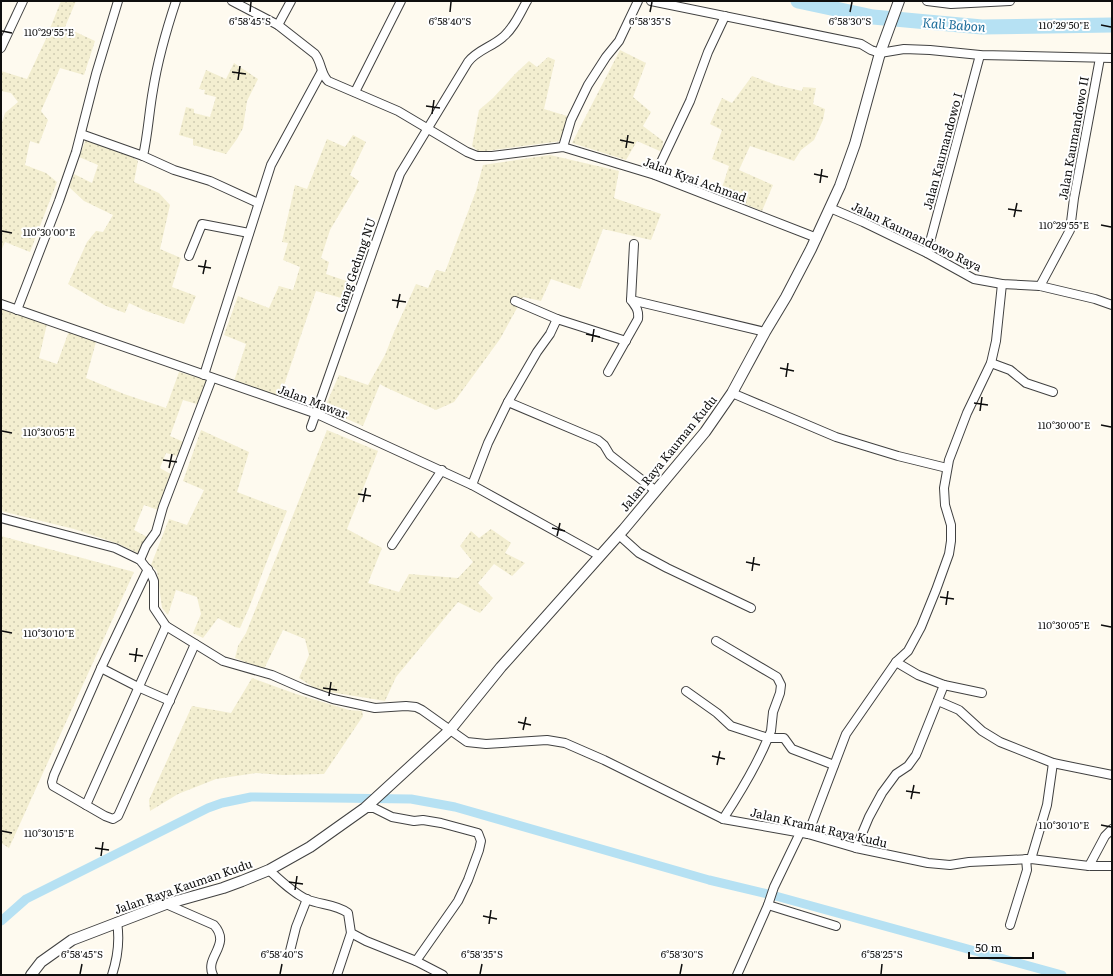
<svg xmlns="http://www.w3.org/2000/svg" width="1113" height="976" font-family="Literata,serif">
	<style>
		.farmland { fill: url(#farmland-dots) }
		.lines { fill: none; stroke-linecap: round; stroke-linejoin: round }
		.canal { stroke: #b6e1f3; stroke-width: 9 }
		.river { stroke: #b6e1f3; stroke-width: 15 }
		.minor-casing { stroke: #414141; stroke-width: 10 }
		.tertiary-casing { stroke: #414141; stroke-width: 12 }
		.minor { stroke: #fff; stroke-width: 8 }
		.tertiary { stroke: #fff; stroke-width: 10 }
		.ticks { fill: none; stroke: #0e0e0e; stroke-width: 1.5 }
		.labels { text-anchor: middle; dominant-baseline: central; stroke-width: 4; stroke-linejoin: round; paint-order: stroke }
		.street-label { font-size: 12px; fill: #0e0e0e; stroke: #fff }
		.water-label { font-size: 13px; font-style: italic; fill: #1c6c9a; stroke: #fff }
		.ticks-label { font-size: 10px; text-anchor: middle; fill: #0e0e0e; stroke: #fff; stroke-width: 4; stroke-linejoin: round; paint-order: stroke }
	</style>
	<defs>
		<pattern id="farmland-dots" width="8" height="8" patternUnits="userSpaceOnUse"><rect width="8" height="8" fill="#f3eed0"/><path d="M2 2h.1M6 6h.1" fill="none" stroke="#cfcbb1" stroke-width="1.8" stroke-linecap="round"/></pattern>
	</defs>
	<rect width="100%" height="100%" fill="#fefaef"/>
	<g class="farmland">
		<polygon points="61,1 76,1 65,27 95,41 84,75 60,68 41,111 48,120 39,144 30,141 25,165 46,173 57,182 30,252 5,242 1,251 1,126 5,113 18,102 11,93 1,91 1,71 27,79 45,41"/>
		<polygon points="620,50 646,63 633,97 651,112 643,126 663,141 662,152 637,141 626,160 572,143"/>
		<polygon points="548,57 555,60 544,109 567,116 566,128 561,141 479,152 472,146 479,110 493,98 515,74 529,61 537,67"/>
		<polygon points="234,63 258,79 247,101 243,128 237,139 226,154 193,145 193,139 179,135 186,107 194,109 194,113 210,117 216,97 204,94 205,90 199,89 206,70 226,79"/>
		<polygon points="752,76 776,85 802,91 803,87 816,88 813,104 825,109 823,120 814,140 801,150 794,161 750,146 739,170 773,185 762,211 720,194 729,166 712,159 722,130 710,124 722,98 732,103"/>
		<polygon points="353,135 366,142 350,175 359,181 330,230 321,258 329,262 326,274 355,284 349,300 316,291 280,397 234,381 246,344 224,335 238,296 269,308 279,286 293,290 300,267 283,260 288,243 282,242 295,185 307,189 327,139 345,147"/>
		<polygon points="86,139 124,152 138,161 134,182 159,193 170,205 160,249 181,258 172,287 196,296 184,324 146,311 129,303 125,313 106,306 68,284 87,242 96,231 103,232 113,215 84,201 69,187 74,174 92,183 98,165 79,157"/>
		<polygon points="550,155 619,171 614,198 661,214 651,240 603,229 580,289 551,279 541,301 523,297 500,339 454,402 436,410 385,387 380,384 363,426 324,409 339,375 368,385 385,355 394,332 416,284 428,288 436,270 445,272 476,191 483,165"/>
		<polygon points="1,308 47,324 39,358 57,364 69,331 96,342 86,378 124,394 166,408 179,372 210,381 200,405 183,400 170,436 186,443 181,457 166,453 160,468 174,476 161,511 144,505 134,530 149,538 142,555 119,544 74,529 1,511"/>
		<polygon points="201,430 249,452 237,492 287,511 270,553 249,608 240,628 235,627 218,618 203,638 193,633 201,614 197,597 176,590 168,615 162,608 157,571 151,565 169,519 187,525 204,490 183,481"/>
		<polygon points="327,430 378,451 347,529 382,548 368,583 399,592 409,574 458,578 473,562 460,546 471,531 479,538 491,529 511,543 505,553 525,563 512,576 494,564 478,583 493,598 480,613 458,602 396,677 385,701 318,690 299,678 309,655 305,639 283,630 264,669 235,658 238,646 246,633"/>
		<polygon points="1,536 134,572 9,848 1,843"/>
		<polygon points="252,678 296,694 349,710 362,711 363,716 324,774 283,775 256,773 216,779 178,794 150,811 149,800 192,706 231,713"/>
	</g>
	<g class="lines">
		<polyline class="canal" points="1,921 26,899 208,808 222,803 251,797 411,799 455,807 709,880 772,895 1062,975"/>
		<polyline class="river" points="798,1 873,17 982,27 1112,25"/>
		<defs>
			<g id="minor">
				<path d="M176,1C166,31 158,59 153,90C149,112 148,134 143,156L174,170L210,181L258,203"/>
				<path d="M232,1L278,25L315,54C322,63 320,73 328,81L398,111L467,152L477,156H492L563,147L655,175L817,238"/>
				<polyline points="651,1 861,44 871,50 880,53 904,49 930,50 980,55 1112,58"/>
				<polyline points="927,1 951,4 1010,1"/>
				<polyline points="278,25 291,1"/>
				<polyline points="1,48 23,1"/>
				<polyline points="355,92 401,1"/>
				<polyline points="81,134 143,156"/>
				<polyline points="563,147 571,120 588,85 606,57 619,41 638,1"/>
				<polyline points="655,175 690,101 708,52 725,16"/>
				<polyline points="830,208 863,222 927,253 974,279 1002,284 1040,286 1095,299 1112,305"/>
				<polyline points="927,253 980,55"/>
				<polyline points="189,256 202,224 249,233"/>
				<polyline points="1040,286 1070,230 1074,198 1100,58"/>
				<polyline points="631,300 765,332"/>
				<polyline points="515,301 557,319"/>
				<polyline points="1,304 317,414 472,485 600,556"/>
				<polyline points="17,310 59,201 76,152 96,74 118,1"/>
				<polyline points="991,363 1010,370 1026,383 1053,392"/>
				<path d="M608,372L638,319C639,310 636,307 631,300L634,244"/>
				<polyline points="204,375 271,165 322,71"/>
				<polyline points="732,393 836,437 898,456 947,468"/>
				<polyline points="508,402 598,440 604,445 610,455 656,491"/>
				<path d="M311,427L400,174L468,62C477,50 492,47 503,37C514,28 520,13 527,1"/>
				<polyline points="472,485 488,443 508,402 537,352 550,334 557,319 626,341"/>
				<polyline points="1,518 115,548 140,560 151,574 154,581 154,608 166,626 223,661 272,675 304,689 333,699 375,708 406,706 416,707 422,710 467,742 486,744 547,740 565,743 604,760 723,819 808,834 856,848 928,863 950,865 969,862 1031,859 1089,866 1112,866"/>
				<polyline points="619,535 639,553 667,568 751,608"/>
				<polyline points="392,545 442,470"/>
				<polyline points="140,560 146,546 156,532 163,507 212,378"/>
				<polyline points="148,569 101,668 54,775 52,782 53,786 105,816 113,819 118,816 195,644"/>
				<polyline points="716,641 777,677 781,685 780,693 773,712 771,731 768,738 784,738 792,749 834,765"/>
				<polyline points="896,662 918,675 944,685 982,693"/>
				<polyline points="101,668 138,687 170,701"/>
				<path d="M686,691L717,713L731,726L768,738C756,767 740,793 723,819"/>
				<polyline points="938,701 959,710 982,731 1000,742 1053,763 1112,775"/>
				<polyline points="86,805 166,626"/>
				<polyline points="365,808 374,808 392,817 414,821 423,820 441,823 478,833 481,841 479,850 468,880 458,901 416,961"/>
				<polyline points="808,834 846,734 896,662 908,651 921,627 936,590 949,554 951,541 951,525 945,505 944,488 949,460 967,413 991,363 996,341 1002,284"/>
				<polyline points="856,848 869,817 882,793 896,774 908,766 916,755 944,685"/>
				<polyline points="1031,859 1047,805 1053,763"/>
				<polyline points="1089,866 1105,836 1112,829"/>
				<path d="M269,870C281,881 292,892 306,899C320,905 336,904 348,913L351,933L366,941L416,961L443,975"/>
				<path d="M166,904L214,925C232,945 204,957 213,975"/>
				<polyline points="768,905 836,926"/>
				<polyline points="1010,925 1027,870 1026,859"/>
				<polyline points="290,951 296,927 307,899"/>
				<path d="M112,975C118,957 120,941 117,922"/>
				<polyline points="337,975 351,933"/>
				<polyline points="737,975 768,905 774,887 800,833"/>
			</g>
			<polyline id="tertiary" points="31,975 41,962 72,940 166,904 223,888 242,881 269,870 310,847 365,808 450,730 501,667 624,529 705,432 732,393 765,332 786,297 811,249 840,186 855,144 880,53 899,1"/>
		</defs>
		<use href="#minor" class="minor-casing"/>
		<use href="#tertiary" class="tertiary-casing"/>
		<use href="#minor" class="minor"/>
		<use href="#tertiary" class="tertiary"/>
	</g>
	<path class="ticks" d="M250,12L251,2M450,12L451,2M650,12L652,2M850,12L852,2M1101,25L1111,27M2,31L12,33M232,72L246,74M238,80L240,66M426,106L440,108M432,114L434,100M620,140L634,143M626,148L628,135M814,174L828,177M820,183L822,169M1008,209L1022,211M1014,217L1017,203M1101,225L1111,227M2,231L12,233M198,266L211,268M203,274L206,260M392,300L406,302M397,308L400,294M586,334L600,337M592,342L594,329M780,368L794,371M786,377L788,363M974,403L988,405M980,411L982,397M1101,425L1111,427M2,431L12,433M163,460L177,462M169,468L172,454M358,494L371,496M363,502L366,488M552,528L565,531M557,536L560,523M746,562L760,565M752,571L754,557M940,597L954,599M946,605L948,591M1101,625L1111,627M2,631L12,633M129,654L143,656M135,662L137,648M323,688L337,690M329,696L331,682M518,722L531,725M523,730L526,717M712,756L725,759M717,765L720,751M906,791L920,793M911,799L914,785M1101,825L1111,827M2,831L12,833M95,848L109,850M101,856L103,842M289,882L303,884M295,890L297,876M483,916L497,919M489,924L491,910M80,974L82,964M280,974L282,964M480,974L482,964M680,974L682,964M881,974L882,964"/>
	<g class="labels">
		<g class="street-label">
			<text transform="translate(1073 138) rotate(-80)">Jalan Kaumandowo II</text>
			<text transform="translate(942 151) rotate(-75)">Jalan Kaumandowo I</text>
			<text transform="translate(695 179) rotate(20)">Jalan Kyai Achmad</text>
			<text transform="translate(917 236) rotate(26)">Jalan Kaumandowo Raya</text>
			<text transform="translate(355 265) rotate(-71)">Gang Gedung NU</text>
			<text transform="translate(313 401) rotate(21)">Jalan Mawar</text>
			<text transform="translate(668 453) rotate(-51)">Jalan Raya Kauman Kudu</text>
			<text transform="translate(819 827) rotate(13)">Jalan Kramat Raya Kudu</text>
			<text transform="translate(183 886) rotate(-19)">Jalan Raya Kauman Kudu</text>
		</g>
		<g class="water-label">
			<text transform="translate(954 24) rotate(4)">Kali Babon</text>
		</g>
	</g>
	<g class="ticks-label">
		<text x="250" y="25">6°58'45"S</text>
		<text x="450" y="25">6°58'40"S</text>
		<text x="650" y="25">6°58'35"S</text>
		<text x="850" y="25">6°58'30"S</text>
		<text x="1064" y="29">110°29'50"E</text>
		<text x="49" y="36">110°29'55"E</text>
		<text x="1064" y="229">110°29'55"E</text>
		<text x="49" y="236">110°30'00"E</text>
		<text x="1064" y="429">110°30'00"E</text>
		<text x="49" y="436">110°30'05"E</text>
		<text x="1064" y="629">110°30'05"E</text>
		<text x="49" y="637">110°30'10"E</text>
		<text x="1064" y="829">110°30'10"E</text>
		<text x="49" y="837">110°30'15"E</text>
		<text x="82" y="958">6°58'45"S</text>
		<text x="282" y="958">6°58'40"S</text>
		<text x="482" y="958">6°58'35"S</text>
		<text x="682" y="958">6°58'30"S</text>
		<text x="882" y="958">6°58'25"S</text>
	</g>
	<rect width="1113" height="976" fill="none" stroke="#0e0e0e" stroke-width="4"/>
	<path d="M969 952v6h64v-6" fill="none" stroke="#0e0e0e" stroke-width="2"/>
	<text x="975" y="952" font-size="12" fill="#0e0e0e" stroke="#ffffff" stroke-width="3" paint-order="stroke">50 m</text>
</svg>
